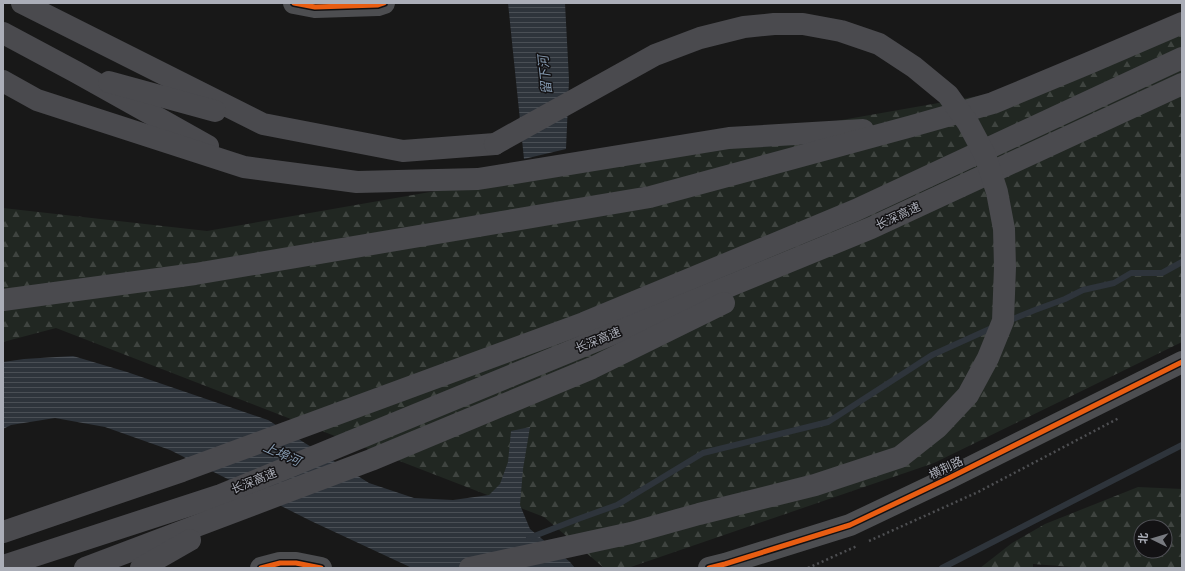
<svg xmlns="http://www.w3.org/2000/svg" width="1185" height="571" font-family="'Work Sans','Noto Sans SC',sans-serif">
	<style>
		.forest { fill: url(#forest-firs); fill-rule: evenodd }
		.water { fill: url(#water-rules) }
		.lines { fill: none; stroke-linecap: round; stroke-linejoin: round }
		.stream { stroke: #2e343b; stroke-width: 6 }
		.path { stroke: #4e4f52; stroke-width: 2.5; stroke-dasharray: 2 3; stroke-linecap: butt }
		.minor { stroke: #4d4e51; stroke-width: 22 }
		.highway { stroke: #4a4a4e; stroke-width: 22 }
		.highway-bridge { stroke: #4a4a4e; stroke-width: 22 }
		.cycleway-casing { stroke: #131214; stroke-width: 8 }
		.cycleway { stroke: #e95d12; stroke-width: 5 }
		.labels { text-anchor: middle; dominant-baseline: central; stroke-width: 3; stroke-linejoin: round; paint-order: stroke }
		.street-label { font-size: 12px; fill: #abaeb8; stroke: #131214 }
		.water-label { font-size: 13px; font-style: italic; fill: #859ab0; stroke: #131214 }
	</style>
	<defs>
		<pattern id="forest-firs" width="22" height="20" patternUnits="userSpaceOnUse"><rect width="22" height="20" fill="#212722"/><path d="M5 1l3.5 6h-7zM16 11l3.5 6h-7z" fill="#3f4440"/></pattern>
		<pattern id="water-rules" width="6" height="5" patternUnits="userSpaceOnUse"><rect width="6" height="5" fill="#2e343b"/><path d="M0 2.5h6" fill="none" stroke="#4a4f55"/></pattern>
	</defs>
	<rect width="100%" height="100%" fill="#181818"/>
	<g class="forest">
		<polygon points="1182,23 1182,342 934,463 628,568 604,568 544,517 56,328 3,342 3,208 207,231 1030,87"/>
		<path d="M1138,487L1182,489V568H1086L1033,564V568H980L1012,543L1045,524ZM1141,527H1165V551H1141Z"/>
	</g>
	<g class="water">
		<polygon points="508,3 565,3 569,80 566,149 524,159"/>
		<polygon points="73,356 127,372 268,420 369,483 414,498 453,500 489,495 500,484 508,462 511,431 530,427 523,469 520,505 530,529 570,562 575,568 412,568 311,521 170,450 105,427 55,418 11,425 3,429 3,362 24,359"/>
	</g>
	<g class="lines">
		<g class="stream">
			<polyline points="1008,321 1035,310 1065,299 1083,290 1114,283 1131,273 1162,273 1182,262"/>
			<polyline points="529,538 578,519 617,505 703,453 828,422 932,355 994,327"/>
			<polyline points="942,568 1182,445"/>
		</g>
		<g class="path">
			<polyline points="869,541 978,492 1119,418"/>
			<polyline points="808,568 857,546"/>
		</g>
		<g class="minor">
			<polyline points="294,3 315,7 378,5 384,3"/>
			<polyline points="261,568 280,563 296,563 321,568"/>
			<polyline points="709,568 725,564 850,525 949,478 1182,362"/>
		</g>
		<g class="highway">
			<polyline points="22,3 263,124 403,151 495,144"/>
			<polyline points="3,33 76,72 208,146"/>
			<polyline points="3,81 37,100 244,167 357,182 478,179 729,138 863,130"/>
			<polyline points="109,82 215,111"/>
			<polyline points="3,300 195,274 650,197 912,126 993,103 1089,63 1182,23"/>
			<polyline points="3,532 182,471 584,323 856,210 1182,58"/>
			<polyline points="3,566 221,495 352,441 871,228 1182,84"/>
			<polyline points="85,568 371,460 592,368 724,303"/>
			<polyline points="141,568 190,540"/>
		</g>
		<polyline class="highway-bridge" points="470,568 631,533 699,514 815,485 900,457 938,427 968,395 988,358 1003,321 1005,267 1004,229 997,192 985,155 968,123 948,95 914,67 879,44 841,31 803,24 774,24 744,27 700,38 655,55 495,144"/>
		<defs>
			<g id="cycleway">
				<polyline points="294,3 315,7 378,5 384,3"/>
				<polyline points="261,568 280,563 296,563 321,568"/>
				<polyline points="709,568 725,564 850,525 949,478 1182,362"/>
			</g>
		</defs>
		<use href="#cycleway" class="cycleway-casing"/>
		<use href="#cycleway" class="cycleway"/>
	</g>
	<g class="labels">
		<g class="street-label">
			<text transform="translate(898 216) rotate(-25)">长深高速</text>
			<text transform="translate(598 340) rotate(-22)">长深高速</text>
			<text transform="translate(946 468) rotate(-26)">横荆路</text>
			<text transform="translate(254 481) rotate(-22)">长深高速</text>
		</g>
		<g class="water-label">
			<text transform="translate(545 75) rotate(-96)">留下河</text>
			<text transform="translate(282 454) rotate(24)">上埠河</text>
		</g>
	</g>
	<rect width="1185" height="571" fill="none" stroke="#abaeb8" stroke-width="8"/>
	<g transform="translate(1153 539) rotate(275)"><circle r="19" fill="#131214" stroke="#505056"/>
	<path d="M0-3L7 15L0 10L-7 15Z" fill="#787a80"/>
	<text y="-6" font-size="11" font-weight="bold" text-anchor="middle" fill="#abaeb8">北</text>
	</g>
</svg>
